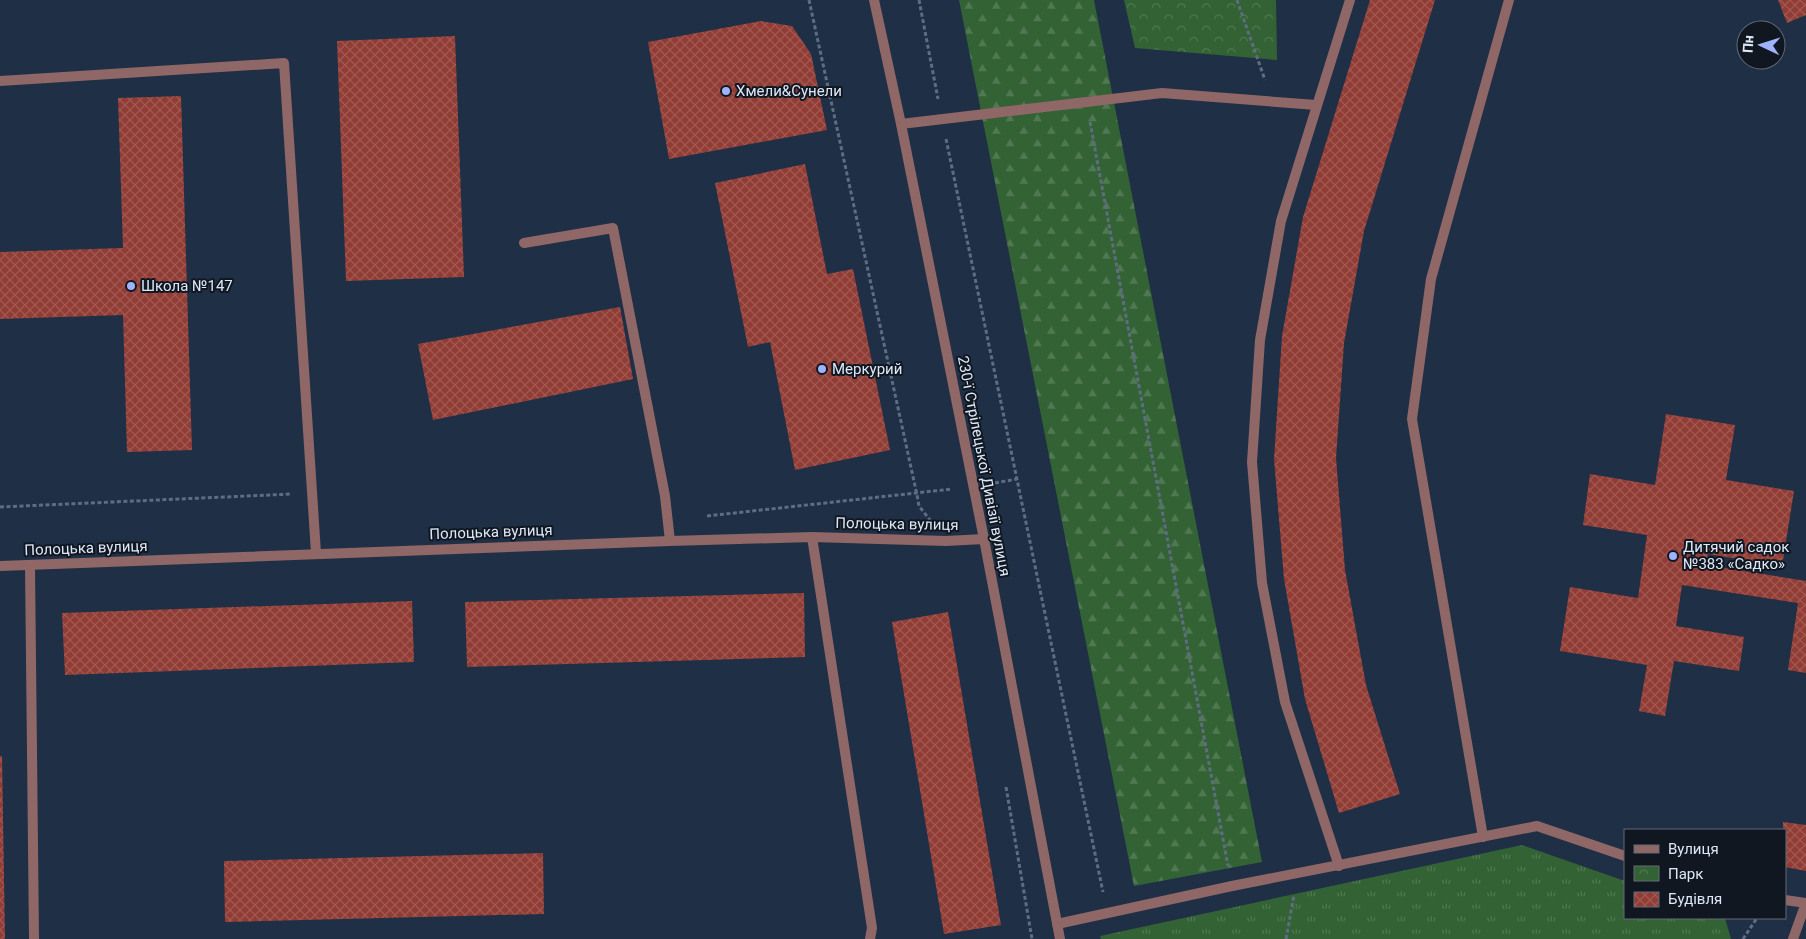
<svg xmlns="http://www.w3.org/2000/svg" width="1806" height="939" font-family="Roboto,sans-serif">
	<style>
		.grass { fill: url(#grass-tufts) }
		.forest { fill: url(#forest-firs) }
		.park { fill: url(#park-crowns) }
		.building { fill: url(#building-cross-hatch) }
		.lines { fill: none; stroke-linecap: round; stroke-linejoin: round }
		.path { stroke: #5e6d81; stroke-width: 3; stroke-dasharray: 4 2.5; stroke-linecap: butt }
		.service { stroke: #8f6766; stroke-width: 10 }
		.tertiary { stroke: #8f6766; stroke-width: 10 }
		.poi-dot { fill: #9fb3fd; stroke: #101721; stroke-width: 2 }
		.labels { text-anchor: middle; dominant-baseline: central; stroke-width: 4; stroke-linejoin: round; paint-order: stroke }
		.poi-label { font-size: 15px; fill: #dde8f7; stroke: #101721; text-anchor: start }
		.street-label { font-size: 15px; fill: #dde8f7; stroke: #101721 }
	</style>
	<defs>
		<pattern id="grass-tufts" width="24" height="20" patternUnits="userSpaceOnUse" patternTransform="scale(1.25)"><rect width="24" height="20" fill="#336234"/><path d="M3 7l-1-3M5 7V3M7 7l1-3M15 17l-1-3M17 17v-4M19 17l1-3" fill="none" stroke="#507852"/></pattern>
		<pattern id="forest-firs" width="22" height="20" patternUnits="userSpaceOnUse" patternTransform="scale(1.25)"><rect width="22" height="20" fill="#336234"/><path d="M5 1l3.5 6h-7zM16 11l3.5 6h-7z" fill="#507852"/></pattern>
		<pattern id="park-crowns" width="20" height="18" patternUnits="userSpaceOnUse" patternTransform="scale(1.25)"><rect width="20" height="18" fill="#336234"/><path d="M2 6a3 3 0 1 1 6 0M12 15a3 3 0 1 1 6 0" fill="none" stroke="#507852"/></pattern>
		<pattern id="building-cross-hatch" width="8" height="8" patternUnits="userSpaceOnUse" patternTransform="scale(1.25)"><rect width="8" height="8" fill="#913c34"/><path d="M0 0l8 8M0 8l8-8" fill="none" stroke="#a05852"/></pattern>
	</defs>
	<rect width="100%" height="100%" fill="#1f2f46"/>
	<polygon class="grass" points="1522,845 1625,881 1625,918 1725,918 1731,939 1101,939 1100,936"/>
	<polygon class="forest" points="959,0 1094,0 1262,862 1134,886"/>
	<polygon class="park" points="1124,0 1276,0 1277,60 1135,48"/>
	<g class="building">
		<polygon points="1370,0 1435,0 1364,231 1344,343 1336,458 1345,570 1366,685 1400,794 1339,813 1305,699 1284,579 1274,459 1282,336 1303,217"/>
		<polygon points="1778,0 1806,0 1806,15 1787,23"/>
		<polygon points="761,21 792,26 811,54 827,130 669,159 648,42"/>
		<polygon points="455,36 464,277 346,281 337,41"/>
		<polygon points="181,96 192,450 127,452 123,315 0,319 0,252 123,248 118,98"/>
		<polygon points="805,164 827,274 853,269 890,450 795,470 770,342 748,347 715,183"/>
		<polygon points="620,307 633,379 433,420 418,344"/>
		<polygon points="1666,414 1735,425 1726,480 1794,491 1782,566 1708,554 1707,565 1806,581 1806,673 1788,670 1798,603 1682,585 1676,626 1744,637 1739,671 1674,661 1665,716 1639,711 1647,665 1560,651 1570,587 1638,598 1647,535 1583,525 1590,474 1655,485"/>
		<polygon points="804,593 805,657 467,667 465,602"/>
		<polygon points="412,601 414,662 65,675 62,613"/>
		<polygon points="948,612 1001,925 944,934 892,622"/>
		<polygon points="0,756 2,756 5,939 0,939"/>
		<polygon points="1783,822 1806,825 1806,871 1785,867"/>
		<polygon points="543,853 544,914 225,922 224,861"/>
	</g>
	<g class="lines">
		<g class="path">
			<polyline points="809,0 917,495 919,506 930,520"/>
			<polyline points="919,0 938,99"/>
			<polyline points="1237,0 1265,80"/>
			<polyline points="1090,122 1228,866"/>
			<polyline points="946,139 1103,892"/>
			<polyline points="995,483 1017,479"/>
			<polyline points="0,507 292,494"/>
			<polyline points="707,516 952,489"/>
			<polyline points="1006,787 1032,939"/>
			<polyline points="1286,939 1294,895"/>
			<polyline points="1743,939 1757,918"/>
		</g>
		<g class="service">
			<polyline points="0,81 284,63 316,553"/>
			<polyline points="901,124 1162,93 1316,105"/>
			<polyline points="524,243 613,228 665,496 670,541"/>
			<polyline points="812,537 872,928 870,939"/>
			<polyline points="30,565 34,939"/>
			<polyline points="1483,837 1412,419 1431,279 1509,0"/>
			<polyline points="1339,866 1285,702 1262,583 1252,462 1260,340 1281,221 1350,0"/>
			<polyline points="1785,900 1806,903"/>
			<polyline points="1057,924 1232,886 1537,826 1625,856"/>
			<polyline points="1793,939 1806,903"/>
		</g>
		<g class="tertiary">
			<polyline points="874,0 901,124 984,539 1060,939"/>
			<polyline points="0,566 670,541 812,537 946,541 984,539"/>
		</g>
	</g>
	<g class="poi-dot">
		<circle cx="726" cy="91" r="5"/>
		<circle cx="131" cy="286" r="5"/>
		<circle cx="822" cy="369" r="5"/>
		<circle cx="1673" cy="556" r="5"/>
	</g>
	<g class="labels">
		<g class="poi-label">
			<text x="736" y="91">Хмели&amp;Сунели</text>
			<text x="141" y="286">Школа №147</text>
			<text x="832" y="369">Меркурий</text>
			<text x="1683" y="547">Дитячий садок<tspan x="1683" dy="17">№383 «Садко»</tspan></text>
		</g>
		<g class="street-label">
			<text transform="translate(984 466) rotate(79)">230-ї Стрілецької Дивізії вулиця</text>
			<text transform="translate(897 524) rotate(1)">Полоцька вулиця</text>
			<text transform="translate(491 532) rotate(-2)">Полоцька вулиця</text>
			<text transform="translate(86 548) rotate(-2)">Полоцька вулиця</text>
		</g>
	</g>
	<rect x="1624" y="829" width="162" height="90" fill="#101721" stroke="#626b77"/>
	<rect x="1634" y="845" width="25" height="8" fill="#8f6766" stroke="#626b77"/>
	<text x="1668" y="854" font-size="15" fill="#dde8f7">Вулиця</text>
	<rect x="1634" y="866" width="25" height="15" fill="url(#park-crowns)" stroke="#626b77"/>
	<text x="1668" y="879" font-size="15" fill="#dde8f7">Парк</text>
	<rect x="1634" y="892" width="25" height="15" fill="url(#building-cross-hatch)" stroke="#626b77"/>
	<text x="1668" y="904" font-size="15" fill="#dde8f7">Будівля</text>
	<g transform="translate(1761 45) rotate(274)"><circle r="24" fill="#101721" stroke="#626b77"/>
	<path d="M0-4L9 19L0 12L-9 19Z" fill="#9fb3fd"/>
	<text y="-8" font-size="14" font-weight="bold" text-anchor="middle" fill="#dde8f7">Пн</text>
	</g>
</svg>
